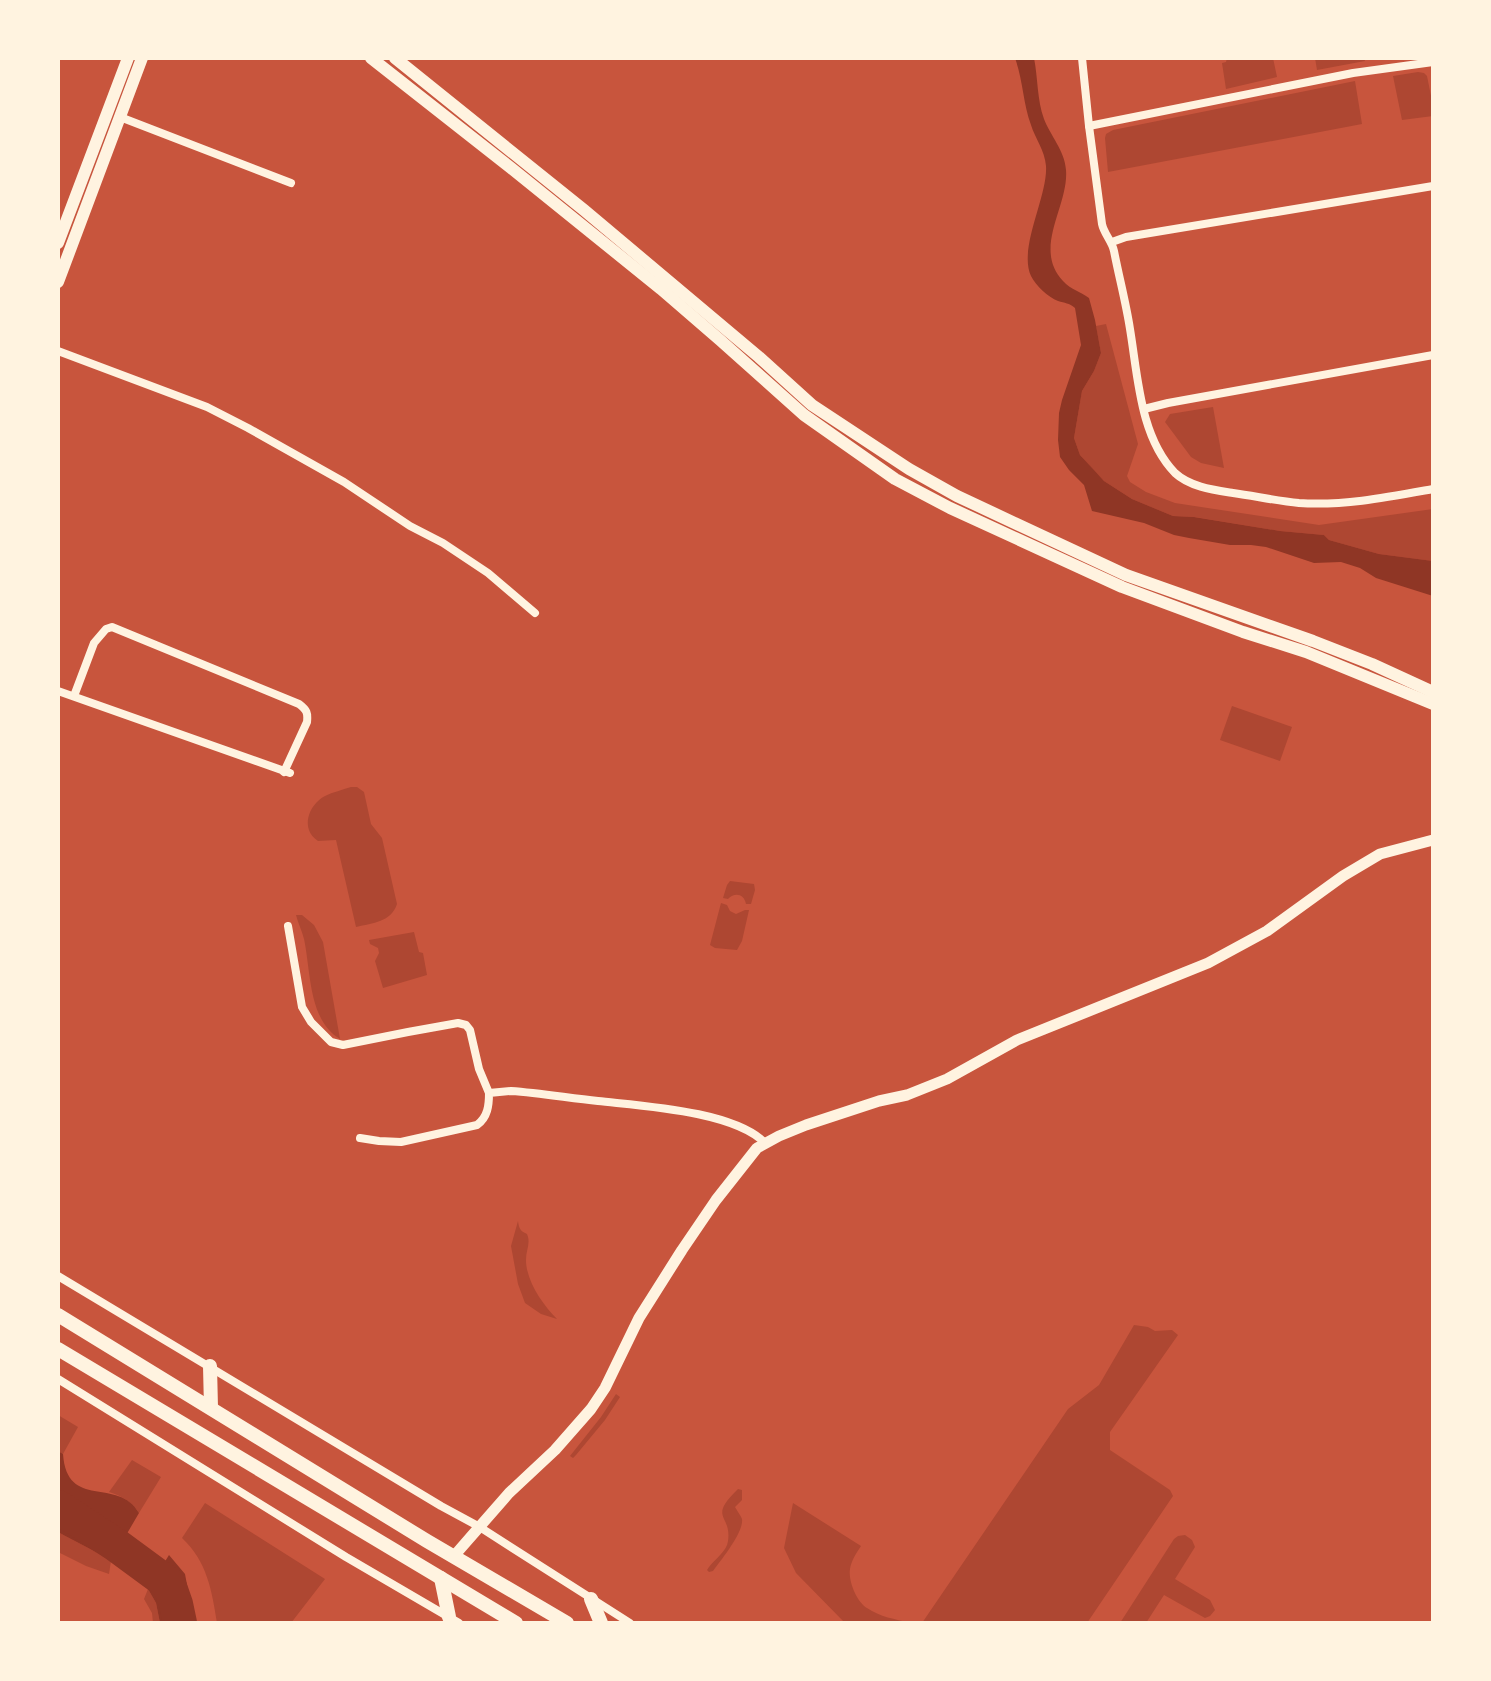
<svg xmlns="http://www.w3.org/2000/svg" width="1491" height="1681" font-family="Karla,sans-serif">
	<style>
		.green { fill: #ae4732 }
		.water { fill: #8f3625 }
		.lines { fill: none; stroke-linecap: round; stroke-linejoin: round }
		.river { stroke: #8f3625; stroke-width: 34 }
		.minor { stroke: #fff3e0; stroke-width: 8 }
		.tertiary { stroke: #fff3e0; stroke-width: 11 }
		.secondary { stroke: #fff3e0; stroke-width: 12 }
		.primary { stroke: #fff3e0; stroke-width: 14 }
	</style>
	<rect width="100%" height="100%" fill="#c8553d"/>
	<g class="green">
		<polygon points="1227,58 1273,58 1277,77 1226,89 1222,63 1226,62"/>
		<polygon points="1315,58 1364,58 1365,61 1317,70"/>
		<polygon points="1418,72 1424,73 1427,76 1433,106 1433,116 1402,120 1393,76"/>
		<polygon points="1355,81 1362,124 1108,172 1105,138 1106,134 1113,130"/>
		<polygon points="1106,324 1138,444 1127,476 1130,482 1146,492 1175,503 1319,525 1433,509 1433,561 1379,554 1329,540 1324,535 1280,531 1195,517 1173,516 1132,499 1104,481 1080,455 1074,438 1082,391 1094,371 1101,353 1096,326"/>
		<polygon points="1213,407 1224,468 1201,463 1191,457 1165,422 1170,414"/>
		<polygon points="1232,706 1292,727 1280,761 1220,740"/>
		<path d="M351,787H357L364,792L371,824L382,838L397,904C391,922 373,923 356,927L336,840L318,841C300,829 308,805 325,796C333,792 342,790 351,787Z"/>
		<path d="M730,881L754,884L755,890L751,904H746C744,894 735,892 728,899L723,898L727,885Z"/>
		<polygon points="721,903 727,905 730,911 736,914 745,910 749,910 742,941 737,950 715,948 710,945"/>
		<path d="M296,915H302L314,925L323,942L340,1039C308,1020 311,971 304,939C302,931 298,923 296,915Z"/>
		<polygon points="414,932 419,952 423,953 427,975 383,988 375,961 379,953 378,948 370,944 369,940"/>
		<path d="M518,1221C519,1228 520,1231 527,1234C531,1243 526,1250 526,1260C526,1281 543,1305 557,1319L541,1314L525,1303L518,1284L511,1246Z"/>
		<polygon points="1134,1325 1148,1327 1155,1331 1172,1330 1178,1335 1110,1432 1110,1450 1170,1490 1173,1496 1087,1623 922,1623 1068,1409 1099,1385"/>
		<polygon points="616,1394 620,1397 605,1420 576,1455 573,1458 570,1456 601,1417"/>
		<polygon points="58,1415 78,1427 63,1454 58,1451"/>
		<path d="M132,1460L161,1477L139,1513C132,1501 121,1496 109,1492Z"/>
		<path d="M738,1489L742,1490V1500L735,1507C736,1509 741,1516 742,1519C744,1532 721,1560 713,1571L709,1572L707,1570L709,1567C715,1559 727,1551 728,1541C732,1514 707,1519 738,1489Z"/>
		<path d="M205,1503L325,1579L291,1623H217C212,1591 207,1561 182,1538Z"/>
		<path d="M793,1503L861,1546C857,1552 851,1561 850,1569C848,1581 857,1602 867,1608C880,1617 895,1619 910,1623H845L796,1573L784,1548Z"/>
		<path d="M58,1532C76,1542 94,1550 111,1561L109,1574L86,1566L58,1552Z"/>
		<polygon points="1185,1535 1192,1540 1195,1547 1175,1579 1210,1600 1215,1610 1210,1616 1205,1618 1164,1595 1146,1623 1120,1623 1174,1539 1178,1536"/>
		<polygon points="148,1589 156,1603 160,1623 153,1623 152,1613 144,1599"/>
	</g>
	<g class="water">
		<path d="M1015,58H1034C1038,78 1037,100 1044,119C1050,135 1065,151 1066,170C1069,206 1032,248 1063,281C1071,290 1080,291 1089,298L1095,320L1101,353L1094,371L1082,391L1074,438L1080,455L1094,470L1104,481L1132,499L1173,516L1194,517L1280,531L1324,535L1329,540L1379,554L1433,561V596L1376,578L1360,568L1341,562L1314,563L1266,547L1251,545H1230L1189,538L1174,535L1144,523L1092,511L1084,485L1069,470L1060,457L1058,440L1059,413L1062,400L1081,345L1075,308C1069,303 1065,303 1058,301C1048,297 1036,286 1031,276C1018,248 1048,196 1046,166C1045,151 1035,138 1031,125C1023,103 1023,80 1015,58Z"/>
		<path d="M58,1451L63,1454C67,1511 118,1476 139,1513L111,1561C94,1550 76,1542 58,1532Z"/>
		<polygon points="169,1555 185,1574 194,1623 160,1623 156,1603 148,1589"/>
	</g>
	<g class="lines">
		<polyline class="river" points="58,1507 116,1545 169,1584 176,1604 180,1623"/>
		<g class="minor">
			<path d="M1082,58L1089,126L1102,224C1104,234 1112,241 1114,251C1119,277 1126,303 1130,329C1138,377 1140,437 1175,473C1190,487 1214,490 1233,493C1255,496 1277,501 1299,503C1344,506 1389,497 1433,489"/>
			<polyline points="120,117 291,183"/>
			<polyline points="1089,126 1353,73 1433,62"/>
			<polyline points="1112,242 1126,237 1433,186"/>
			<polyline points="58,351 207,407 248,428 344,482 410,526 443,543 488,573 535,613"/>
			<polyline points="1144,409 1168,403 1433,355"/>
			<polyline points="58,691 290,773"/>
			<path d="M74,696L94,643L106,629L112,627L299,704C307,710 308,713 307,722L284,772"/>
			<polyline points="288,926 302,1007 311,1022 331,1042 343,1045 408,1032 458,1023 466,1025 470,1030 479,1069 489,1093"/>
			<path d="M360,1138L379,1141L401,1142L477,1125C488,1117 489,1105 489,1093L511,1091C540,1093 569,1098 598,1101C642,1106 734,1111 765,1143"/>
			<polyline points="58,1276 441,1506 478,1526 630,1623"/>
			<polyline points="58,1379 346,1557 459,1623"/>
		</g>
		<polyline class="tertiary" points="454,1556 509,1493 555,1450 591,1409 605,1388 639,1318 682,1250 716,1200 757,1148 779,1136 806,1125 879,1101 907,1095 947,1079 1017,1040 1208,963 1267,931 1343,876 1380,854 1433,840"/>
		<g class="secondary">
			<polyline points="371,58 511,168 661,289 720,340 804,415 895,479 950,508 1122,587 1243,632 1306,652 1433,704"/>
			<polyline points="395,58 584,210 759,357 812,405 909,469 957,496 1126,575 1313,641 1372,664 1433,692"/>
			<polyline points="58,243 128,58"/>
			<polyline points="58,282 142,58"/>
		</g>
		<g class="primary">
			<polyline points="58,1315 427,1541 567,1623"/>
			<polyline points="58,1349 516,1623"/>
			<polyline points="210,1366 211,1408"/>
			<polyline points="441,1578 449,1617"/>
			<polyline points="591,1599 601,1623"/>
		</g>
	</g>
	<rect width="1491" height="1681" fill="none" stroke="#fff3e0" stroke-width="120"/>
</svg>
